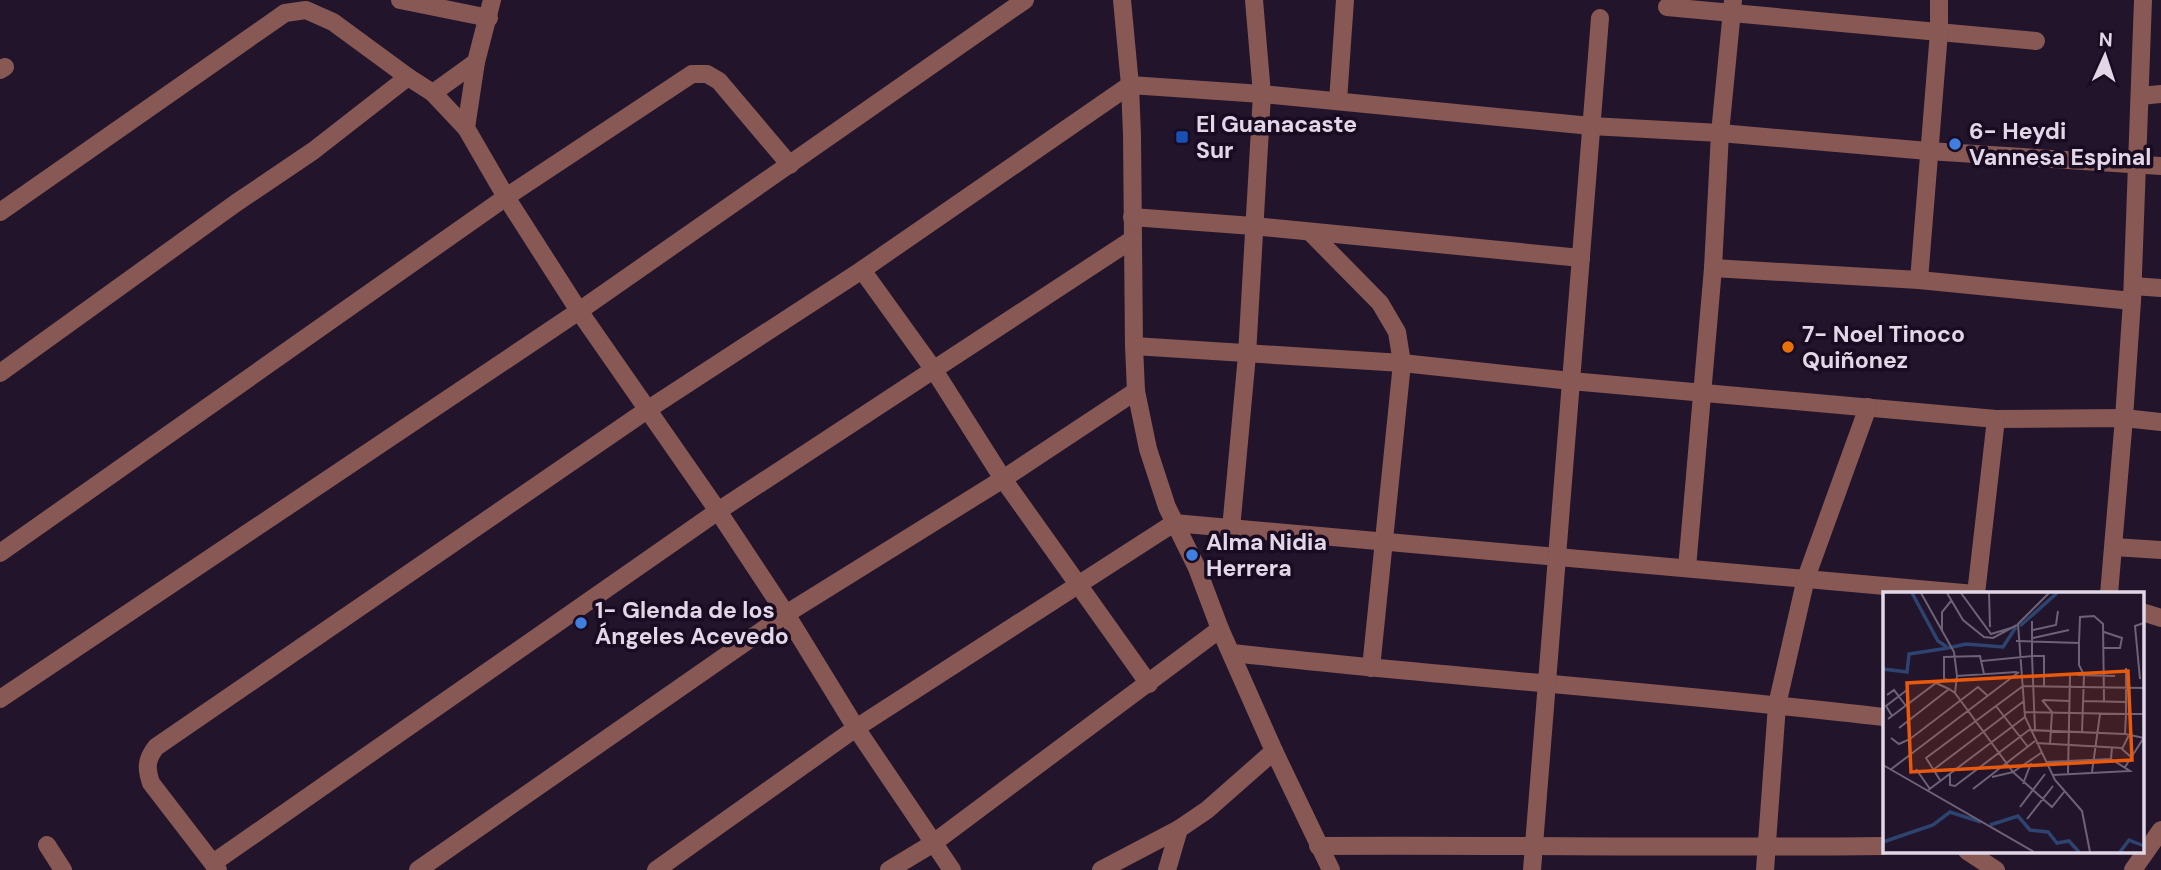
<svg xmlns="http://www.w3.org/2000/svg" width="2161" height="870" font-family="'DM Sans',sans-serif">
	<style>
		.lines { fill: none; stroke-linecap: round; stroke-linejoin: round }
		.minor { stroke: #885854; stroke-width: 18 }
		.transit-dot { fill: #1a4fb4; stroke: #190b21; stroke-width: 2.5 }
		.shop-dot { fill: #3f7fe0; stroke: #190b21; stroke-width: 2.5 }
		.food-dot { fill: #e8710a; stroke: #190b21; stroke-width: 2.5 }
		.labels { text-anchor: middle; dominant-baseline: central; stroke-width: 7; stroke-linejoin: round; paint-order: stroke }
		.poi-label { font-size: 23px; font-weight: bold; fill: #e1d7e7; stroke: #190b21; text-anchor: start }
		.inset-river { fill: none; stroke: #2d4370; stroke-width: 3.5 }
		.inset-road { fill: none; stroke: #6e6276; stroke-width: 2 }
		.view { fill: #e8590c; fill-opacity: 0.15; stroke: #e8590c; stroke-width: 3.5 }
		.inset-edge { fill: none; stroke: #e1d7e7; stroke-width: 3.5 }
	</style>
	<rect width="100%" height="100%" fill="#22142b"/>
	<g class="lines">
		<g class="minor">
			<polyline points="400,0 489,18"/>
			<polyline points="492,0 476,62 466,128 506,197 579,311 718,511 786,614 856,728 952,870"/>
			<polyline points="1122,0 1130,85 1132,135 1134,346 1136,391 1148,449 1167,507 1197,568 1220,629 1274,751 1331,870"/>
			<polyline points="2143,0 2132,301 2124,418 2161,422"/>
			<polyline points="1667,7 2036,41"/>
			<polyline points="0,70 5,67"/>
			<polyline points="433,93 476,62"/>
			<polyline points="2140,96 2161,94"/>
			<polyline points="1338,101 1345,0"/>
			<polyline points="0,212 285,13 306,10 333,22 408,77"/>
			<polyline points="1132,217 1253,226 1581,258"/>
			<polyline points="1311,233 1380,303 1397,332 1402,363 1371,668"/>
			<polyline points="1713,268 1919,280 2132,301"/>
			<polyline points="862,270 934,370 1003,479 1149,684"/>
			<polyline points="1919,280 1939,32 1939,0"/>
			<polyline points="2133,286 2161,288"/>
			<polyline points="1134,346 1402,363 1571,381 1996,419 2124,418 2109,594"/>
			<polyline points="0,373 236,203 313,151 408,77 433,93 466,128"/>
			<polyline points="1231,529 1247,355 1262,94 1254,0"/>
			<polyline points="2114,547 2161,550"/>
			<polyline points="0,553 506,197 692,74 707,74 719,81 790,165"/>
			<polyline points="1687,568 1713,268 1720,133 1733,0"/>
			<polyline points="1976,594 1996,419"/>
			<polyline points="2142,612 2161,618"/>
			<path d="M1232,653C1449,677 1667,692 1884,717"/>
			<polyline points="0,699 579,311 1025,0"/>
			<polyline points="47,845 63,870"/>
			<path d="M1318,846C1507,845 1696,848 1884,846"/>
			<polyline points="1967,851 1996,870"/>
			<polyline points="213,863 718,511 1133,239"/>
			<path d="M218,870L151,783C146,768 146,760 156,747L647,410L862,270L1130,85L1262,94L1591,126L1720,133L1928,151L2161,166"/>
			<polyline points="418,870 786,614 1003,479 1136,391"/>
			<polyline points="656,870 856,728 1174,523 1975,594"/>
			<polyline points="889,870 932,844 1220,629"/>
			<polyline points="1101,870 1179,829 1207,810 1274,751"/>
			<polyline points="1167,870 1179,829"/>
			<polyline points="1532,870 1600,18"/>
			<polyline points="1765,870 1777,705 1806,578 1868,407"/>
			<polyline points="2133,870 2161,830"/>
		</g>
	</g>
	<rect class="transit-dot" x="1175" y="130" width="14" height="14" rx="3.5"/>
	<g class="shop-dot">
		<circle cx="1955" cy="144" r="7"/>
		<circle cx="1192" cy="555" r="7"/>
		<circle cx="581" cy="623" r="7"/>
	</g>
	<circle class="food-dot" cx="1788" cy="347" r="7"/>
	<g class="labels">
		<g class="poi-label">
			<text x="1196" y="124">El Guanacaste<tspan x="1196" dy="26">Sur</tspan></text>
			<text x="1969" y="131">6- Heydi<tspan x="1969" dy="26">Vannesa Espinal</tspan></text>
			<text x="1802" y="334">7- Noel Tinoco<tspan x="1802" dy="26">Quiñonez</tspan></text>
			<text x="1206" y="542">Alma Nidia<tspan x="1206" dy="26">Herrera</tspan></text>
			<text x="595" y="610">1- Glenda de los<tspan x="595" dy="26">Ángeles Acevedo</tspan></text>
		</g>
	</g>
	<g transform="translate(1883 592)">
		<rect width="261" height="261" fill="#22142b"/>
		<path class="inset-river" d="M29,1L55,49L64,55M137,34L174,1M65,56L83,52L120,55L133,35M0,77L24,80L26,62L65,56M107,233L135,224L147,238L165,240L174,251L186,249L196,260M0,250L50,233L67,220L98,230M237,260L246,248L261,254"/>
		<path class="inset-road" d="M38,1L71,60L74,84L134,80M64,1L80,28L101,45L110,46L134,33M78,1L108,42L128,36M106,1L107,35M166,1L135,32L142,125L172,188L199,219L207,260M149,29V64H161V94M150,38L173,33L175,19M59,39V20L68,9M221,40L239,46L237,56H221M150,46L186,38M133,49L196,51V73L201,83L199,140M196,51L197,25L211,24L220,32L221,109M99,69L149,64L152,138M243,76V122H261M194,83L232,84M74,84L72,101L130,180L158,161M257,87L252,34L261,31M74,90L61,87V65L97,64L101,82M4,103L11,98L23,114M159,108L169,120L167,152M160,108L187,109M200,109L243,110M113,114L145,155M141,120L243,122L242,142L261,146M9,124L3,114L24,98M5,127L53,91L66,97M16,136L66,97L72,101M246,143L239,157L248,165M8,146L16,152L27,147L95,95L105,104M153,151L239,156M163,170L228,167L229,155M0,173L151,260M242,175L260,147M33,177L47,197M7,178L136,80M50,178L141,109M209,180L217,122M67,181V193L72,194L146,138L242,142M185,181L187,84M170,183L247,179L228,167M109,185L130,180L169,215L181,200M57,188L43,166L140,94L261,96M140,192L148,171M90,197L152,149M44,199L142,125M137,215L162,182M144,227L170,194"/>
		<path class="view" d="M245,79L249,168L28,180L24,91Z"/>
		<rect width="261" height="261" class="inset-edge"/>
	</g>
	<g transform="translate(2105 56) rotate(3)" stroke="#190b21" stroke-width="5" paint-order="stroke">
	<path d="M0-5L12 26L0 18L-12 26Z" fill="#e1d7e7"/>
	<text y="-10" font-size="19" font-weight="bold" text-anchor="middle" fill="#e1d7e7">N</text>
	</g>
</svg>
